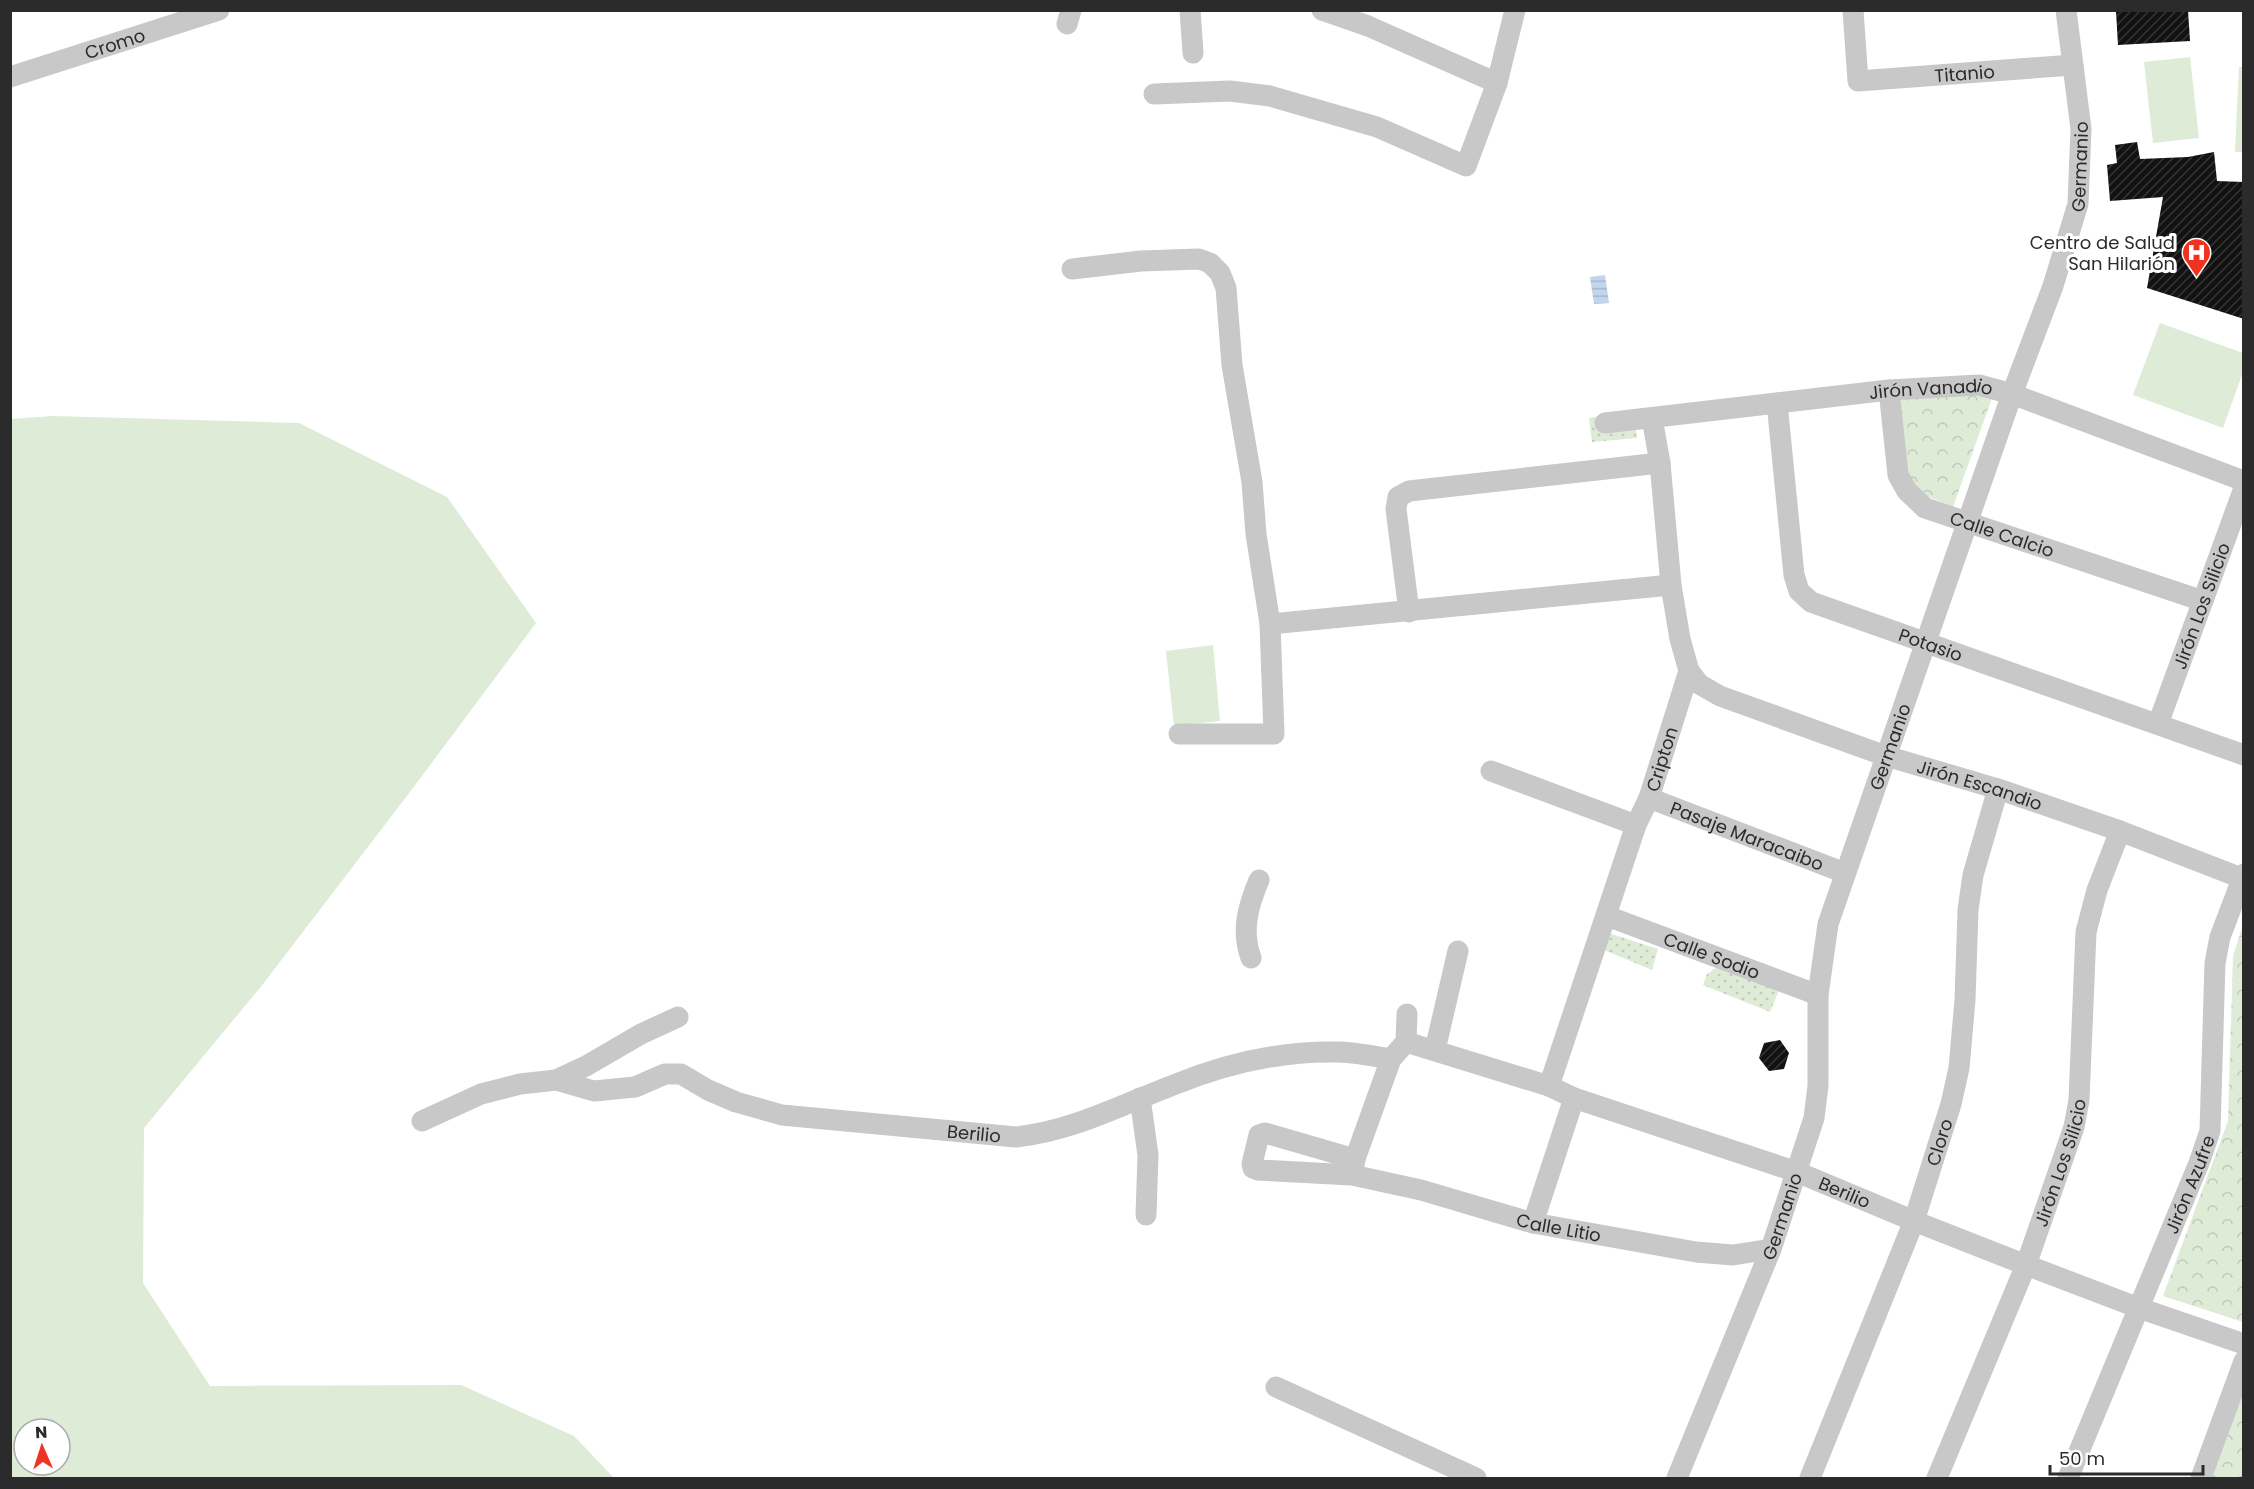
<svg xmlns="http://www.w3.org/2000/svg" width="2254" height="1489" font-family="Poppins,sans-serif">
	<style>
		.grass { fill: #deebd7; fill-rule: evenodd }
		.park { fill: url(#park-crowns) }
		.garden { fill: url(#garden-dots) }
		.water { fill: url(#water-rules) }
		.building { fill: url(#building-hatch) }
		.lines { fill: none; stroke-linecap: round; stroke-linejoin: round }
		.minor { stroke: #c8c8c8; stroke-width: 21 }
		.labels { text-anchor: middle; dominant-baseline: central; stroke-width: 6; stroke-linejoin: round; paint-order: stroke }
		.street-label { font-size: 18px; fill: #2b2b2b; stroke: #fff }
		.poi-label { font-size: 18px; fill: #2b2b2b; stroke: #fff; text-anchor: end }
	</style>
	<defs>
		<pattern id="park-crowns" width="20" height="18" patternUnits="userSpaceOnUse" patternTransform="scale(1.5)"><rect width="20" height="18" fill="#deebd7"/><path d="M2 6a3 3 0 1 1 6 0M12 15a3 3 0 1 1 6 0" fill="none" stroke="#bfcab9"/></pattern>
		<pattern id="garden-dots" width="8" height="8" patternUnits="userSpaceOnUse" patternTransform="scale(1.5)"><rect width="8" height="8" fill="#deebd7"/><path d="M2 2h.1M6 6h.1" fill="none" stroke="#bfcab9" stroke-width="1.8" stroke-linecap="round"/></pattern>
		<pattern id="water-rules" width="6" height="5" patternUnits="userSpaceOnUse" patternTransform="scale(1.5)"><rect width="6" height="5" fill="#c1d5ec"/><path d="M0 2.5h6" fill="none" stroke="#a6b7cb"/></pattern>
		<pattern id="building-hatch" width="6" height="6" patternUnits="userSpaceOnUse" patternTransform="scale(1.5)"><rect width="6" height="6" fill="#121212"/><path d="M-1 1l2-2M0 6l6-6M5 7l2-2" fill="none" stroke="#353535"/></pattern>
	</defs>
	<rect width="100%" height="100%" fill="#fff"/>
	<g class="grass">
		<polygon points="2190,57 2199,138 2153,143 2144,62"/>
		<polygon points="2239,67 2243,67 2243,152 2235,152"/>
		<polygon points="2160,323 2243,353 2243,372 2223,428 2133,395"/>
		<path d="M53,416L299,423L447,497L536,623L413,788L263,984L144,1128L143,1283L210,1386L461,1385L574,1436L614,1478H11L10,419ZM24,1429H60V1465H24Z"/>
		<polygon points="1213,645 1220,721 1174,726 1166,651"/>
	</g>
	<g class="park">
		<polygon points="1891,385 1979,385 1992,398 1953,507 1917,492 1907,480"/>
		<polygon points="2243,925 2244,1322 2243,1322 2163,1296 2228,1121 2233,956"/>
		<polygon points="2243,1393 2243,1478 2212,1478"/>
	</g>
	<g class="garden">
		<polygon points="1634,414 1637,438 1592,442 1589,418"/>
		<polygon points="1609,933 1658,949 1652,970 1604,950"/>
		<polygon points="1716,968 1779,990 1770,1012 1703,985 1707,974"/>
	</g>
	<polygon class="water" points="1605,275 1609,303 1594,304 1590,277"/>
	<g class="building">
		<polygon points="2142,10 2188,10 2190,41 2118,45 2116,12"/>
		<polygon points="2137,142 2140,159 2188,157 2214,152 2217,181 2244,182 2244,319 2147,288 2163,197 2110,201 2107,165 2117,163 2115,145"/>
		<polygon points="1780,1040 1789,1053 1784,1069 1769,1071 1759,1058 1764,1043"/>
	</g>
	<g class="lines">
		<g class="minor">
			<polyline points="1190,10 1193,53"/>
			<polyline points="1322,10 1368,26 1497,83"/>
			<path id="s1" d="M1853,10L1858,81L2073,65"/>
			<polyline points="1067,24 1071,10"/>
			<path id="s2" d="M10,77L219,10"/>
			<polyline points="1154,94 1230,91 1270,96 1377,127 1466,166 1497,83 1515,10"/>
			<polyline points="1072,269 1141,261 1199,259 1210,263 1220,273 1226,288 1232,365 1252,482 1256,534 1270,624 1274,734 1179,734"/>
			<path id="s3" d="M1889,390L1898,475L1907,491L1925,508L2203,601"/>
			<path id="s4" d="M1777,403L1794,575L1799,591L1811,602L2244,755"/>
			<path id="s5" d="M1605,423L1889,390L1979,385L2012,394L2244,481"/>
			<polyline points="1409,612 1396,509 1398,497 1409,491 1660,463"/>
			<polyline points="1270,624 1671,585"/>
			<path id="s6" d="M1689,671L1699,684L1720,696L1886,756L1998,789L2120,831L2244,879"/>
			<path id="s7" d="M2158,724L2244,488"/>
			<polyline points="1491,771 1636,825"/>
			<path id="s8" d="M1649,798L1845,873"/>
			<path id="s9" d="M1607,916L1818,995"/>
			<path d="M1251,958C1241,931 1248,906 1259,880"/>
			<path id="s10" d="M1406,1042L1549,1086L1574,1098L1797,1172L1914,1221L2026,1265L2139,1308L2244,1344"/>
			<polyline points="1435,1050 1458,951"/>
			<path id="s11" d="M556,1080L594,1091L635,1087L665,1074H681L708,1090L736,1102L782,1115L1016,1137C1073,1131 1123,1104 1176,1084C1226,1064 1282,1051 1336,1052C1354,1052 1373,1056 1391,1059"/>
			<path id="s12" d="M1549,1086L1636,825L1649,798L1689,671L1680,639L1671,585L1660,463L1652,418"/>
			<polyline points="1140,1098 1148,1155 1146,1215"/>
			<polyline points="422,1121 481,1094 520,1084 556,1080 586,1066 641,1034 678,1017"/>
			<path id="s13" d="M1355,1159L1265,1133L1259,1135L1252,1164L1253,1168L1258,1170L1352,1175L1421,1190L1533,1223L1696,1252L1733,1255L1771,1249"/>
			<polyline points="1353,1172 1355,1159 1391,1059 1406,1042 1407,1014"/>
			<polyline points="1533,1223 1574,1098"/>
			<polyline points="1276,1387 1476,1478"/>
			<path id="s14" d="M1677,1478L1771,1249L1814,1118L1818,1086V995L1828,924L2012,394L2053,286L2078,204L2081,129L2066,10"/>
			<path id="s15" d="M1810,1478L1914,1221L1951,1104L1959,1068L1965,1000L1968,910L1973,875L1998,789"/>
			<path id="s16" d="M1937,1478L2026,1265L2074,1127L2079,1100L2086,932L2097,890L2120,831"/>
			<path id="s17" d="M2068,1478L2199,1163L2210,1131L2215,963L2220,937L2244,874"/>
			<polyline points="2201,1478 2244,1361"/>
		</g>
	</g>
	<defs>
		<symbol id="hospital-pin" viewBox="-11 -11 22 30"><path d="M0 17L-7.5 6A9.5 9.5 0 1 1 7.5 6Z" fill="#f03220" stroke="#fff"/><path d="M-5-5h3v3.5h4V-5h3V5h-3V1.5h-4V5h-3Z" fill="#fff"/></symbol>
	</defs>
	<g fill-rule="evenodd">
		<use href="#hospital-pin" x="2180" y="236" width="33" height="45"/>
	</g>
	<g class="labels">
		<g class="street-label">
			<text stroke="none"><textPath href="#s2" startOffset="110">Cromo</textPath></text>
			<text stroke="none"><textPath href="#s1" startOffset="178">Titanio</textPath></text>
			<text stroke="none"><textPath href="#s14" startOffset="1380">Germanio</textPath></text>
			<text stroke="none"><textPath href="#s5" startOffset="328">Jirón Vanadio</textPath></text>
			<text stroke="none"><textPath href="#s3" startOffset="210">Calle Calcio</textPath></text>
			<text stroke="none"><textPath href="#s7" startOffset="126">Jirón Los Silicio</textPath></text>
			<text stroke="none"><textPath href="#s4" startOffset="333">Potasio</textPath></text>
			<text stroke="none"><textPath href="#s14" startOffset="768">Germanio</textPath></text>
			<text stroke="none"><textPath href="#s12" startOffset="346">Cripton</textPath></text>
			<text stroke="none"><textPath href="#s6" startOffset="315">Jirón Escandio</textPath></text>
			<text stroke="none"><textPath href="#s8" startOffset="105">Pasaje Maracaibo</textPath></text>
			<text stroke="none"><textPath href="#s9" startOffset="112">Calle Sodio</textPath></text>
			<text stroke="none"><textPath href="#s11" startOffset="432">Berilio</textPath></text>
			<text stroke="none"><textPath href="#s15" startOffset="360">Cloro</textPath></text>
			<text stroke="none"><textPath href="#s16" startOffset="339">Jirón Los Silicio</textPath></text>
			<text stroke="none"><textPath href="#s17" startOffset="318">Jirón Azufre</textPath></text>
			<text stroke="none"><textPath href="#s10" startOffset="464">Berilio</textPath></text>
			<text stroke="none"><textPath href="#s14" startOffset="282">Germanio</textPath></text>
			<text stroke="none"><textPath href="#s13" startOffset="447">Calle Litio</textPath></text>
		</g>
		<g class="poi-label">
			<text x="2175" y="242">Centro de Salud<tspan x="2175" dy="21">San Hilarión</tspan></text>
		</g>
	</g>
	<rect width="2254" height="1489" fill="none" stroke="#2b2b2b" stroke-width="24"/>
	<g transform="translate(42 1447) rotate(357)"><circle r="28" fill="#ffffff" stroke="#aaaaaa" stroke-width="1.5"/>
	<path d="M0-4.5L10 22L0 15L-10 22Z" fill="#f03220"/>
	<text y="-9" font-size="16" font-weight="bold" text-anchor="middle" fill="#2b2b2b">N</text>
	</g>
	<path d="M2050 1465v9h153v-9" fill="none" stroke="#2b2b2b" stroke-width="3"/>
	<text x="2059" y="1465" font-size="18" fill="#2b2b2b" stroke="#ffffff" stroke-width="4.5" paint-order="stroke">50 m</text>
</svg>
